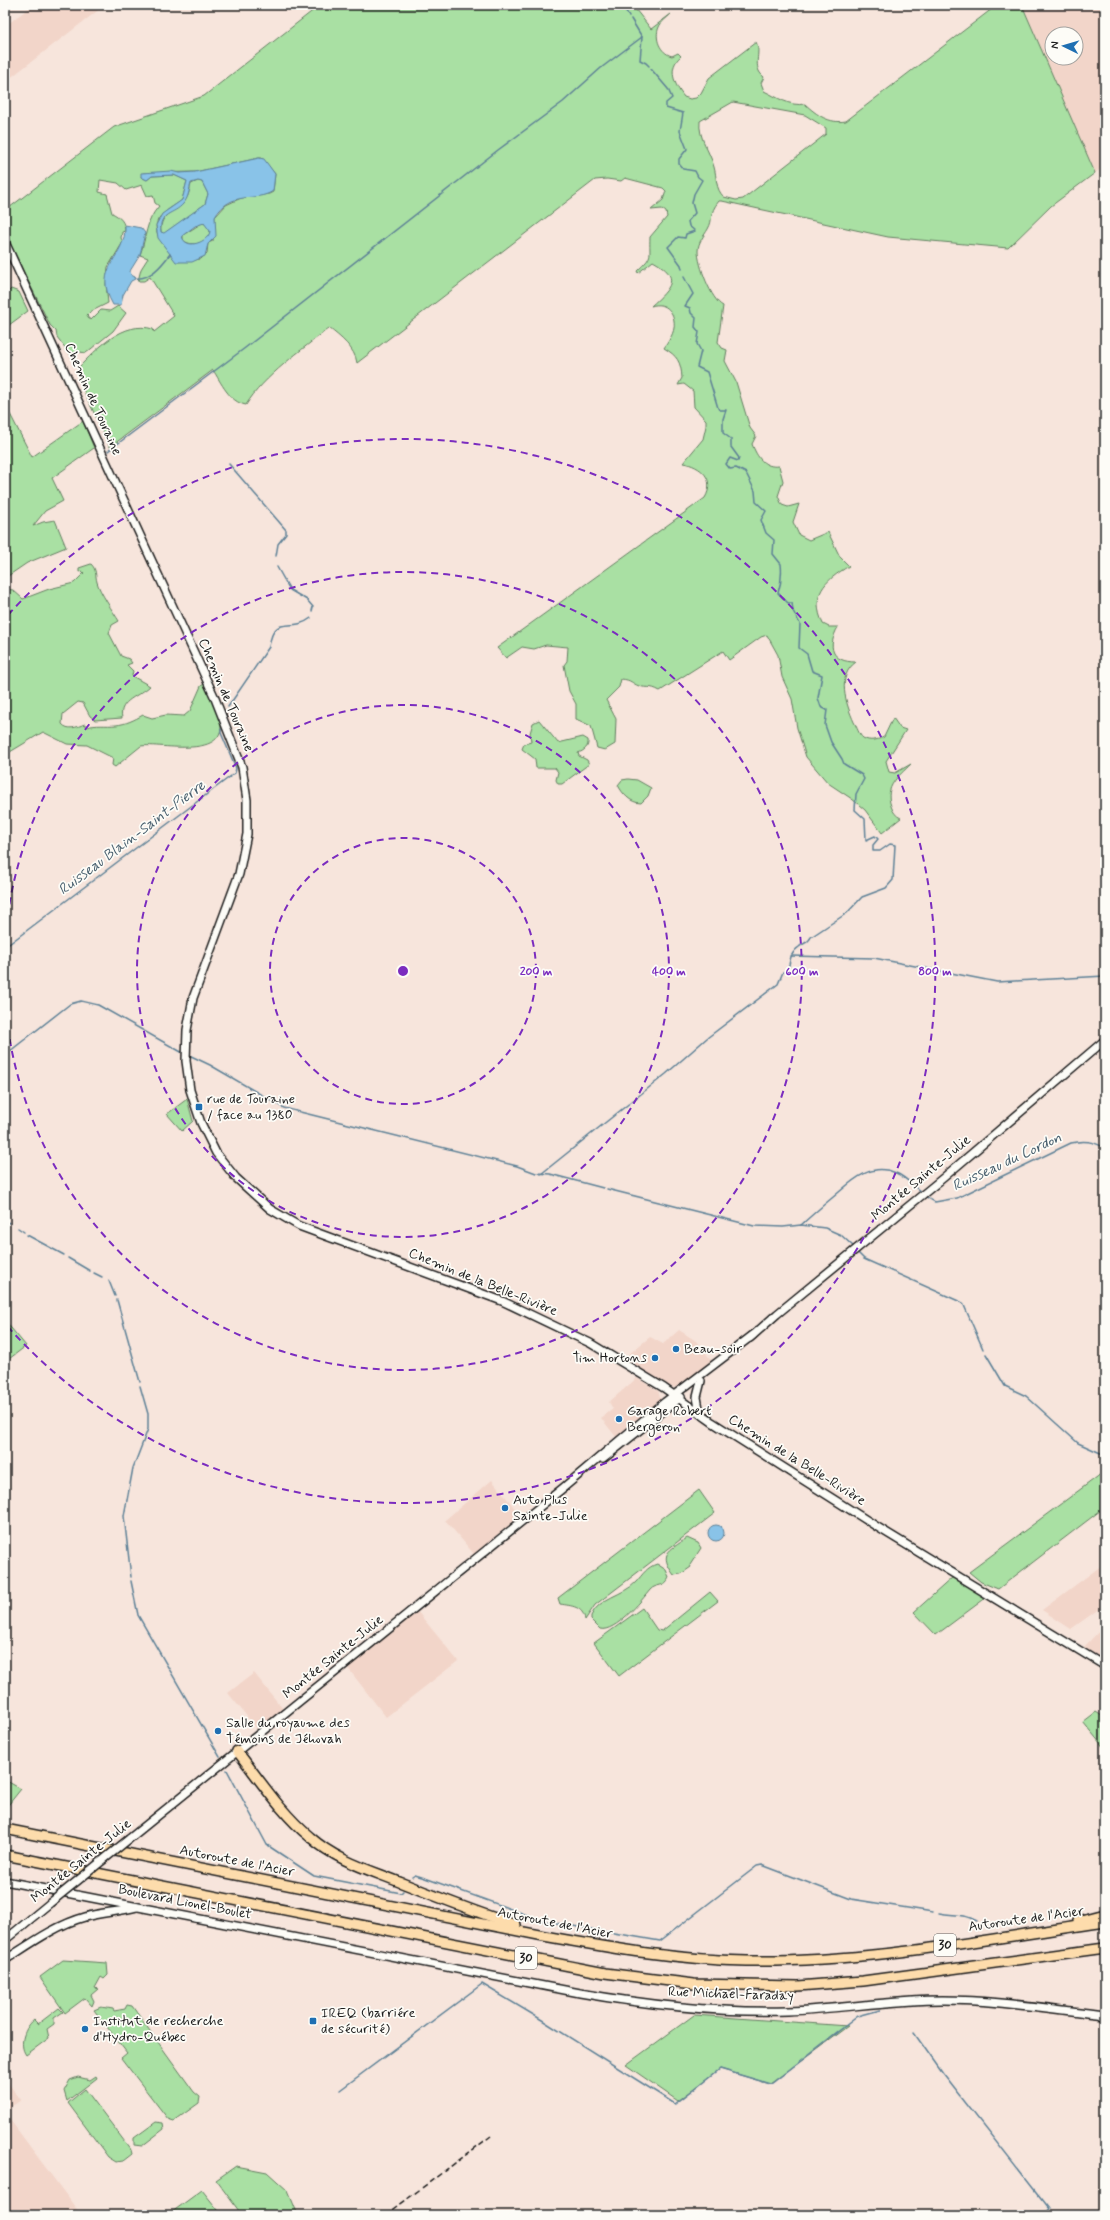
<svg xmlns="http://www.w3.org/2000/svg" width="1110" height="2220" font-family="Mynerve,sans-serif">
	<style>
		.built { fill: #f2d5c9; fill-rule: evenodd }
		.green { fill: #a9e0a3; stroke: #627e60; fill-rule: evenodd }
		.water { fill: #89c3e8; stroke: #5d8096; fill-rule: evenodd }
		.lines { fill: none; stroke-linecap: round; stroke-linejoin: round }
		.stream { stroke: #5d8096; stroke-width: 1.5 }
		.secondary-casing { stroke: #1c1c1c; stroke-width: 10 }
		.highway-casing { stroke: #1c1c1c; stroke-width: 12 }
		.secondary { stroke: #fdfcf7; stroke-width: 7 }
		.highway { stroke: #fddcac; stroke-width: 9 }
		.rail { stroke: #1c1c1c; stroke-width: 1.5; stroke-dasharray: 6 3; stroke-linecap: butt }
		.secondary-bridge-casing { stroke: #1c1c1c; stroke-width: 10; stroke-linecap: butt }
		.secondary-bridge { stroke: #fdfcf7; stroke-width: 7 }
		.ring { fill: none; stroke: #7b2cbf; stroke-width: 2; stroke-dasharray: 7 5 }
		.poi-dot { fill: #1f6fb2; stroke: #fdfcf7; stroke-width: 1.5 }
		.labels { text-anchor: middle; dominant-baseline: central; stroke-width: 3.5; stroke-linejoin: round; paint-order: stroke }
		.shield { fill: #fdfcf7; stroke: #605f5e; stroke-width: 1 }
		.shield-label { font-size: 13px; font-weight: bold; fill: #1c1c1c }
		.street-label { font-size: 14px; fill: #1c1c1c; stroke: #fdfcf7 }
		.poi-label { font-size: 14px; fill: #1c1c1c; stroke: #fdfcf7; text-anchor: start }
		.water-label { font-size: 15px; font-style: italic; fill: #485f6e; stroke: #fdfcf7 }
		.centre { fill: #7b2cbf; stroke: #fdfcf7; stroke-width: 2 }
		.ring-label { font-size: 12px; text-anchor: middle; font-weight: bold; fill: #7b2cbf; stroke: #fdfcf7; stroke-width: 3.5; stroke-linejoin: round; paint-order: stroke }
	</style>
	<rect width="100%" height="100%" fill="#f7e5dc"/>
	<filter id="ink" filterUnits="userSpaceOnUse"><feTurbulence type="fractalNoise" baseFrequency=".025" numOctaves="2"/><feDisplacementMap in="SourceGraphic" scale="8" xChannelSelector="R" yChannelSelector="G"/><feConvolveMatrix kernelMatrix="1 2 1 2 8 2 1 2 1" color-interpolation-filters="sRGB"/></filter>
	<g filter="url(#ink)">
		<g class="built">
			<polygon points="33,5 105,5 5,82 5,26"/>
			<path d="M1022,5H1105V166L1095,173ZM1052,34H1076V58H1052Z"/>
			<polygon points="679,1330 696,1341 712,1361 678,1388 668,1386 624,1358 650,1337 663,1344"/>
			<polygon points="637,1378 658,1391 661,1399 617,1438 601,1418 613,1409 609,1402"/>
			<polygon points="492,1480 521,1516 474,1554 445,1520"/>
			<polygon points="1105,1563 1105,1617 1099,1609 1071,1629 1042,1610"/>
			<polygon points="417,1611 458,1661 386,1717 347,1667"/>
			<polygon points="1105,1625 1105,1661 1084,1647"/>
			<polygon points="254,1673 283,1709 258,1730 228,1693"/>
			<polygon points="5,2079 21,2100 5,2111"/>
			<polygon points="5,2113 81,2215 5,2215"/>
		</g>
		<g class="green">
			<path d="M320,5H632L651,29L671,14C667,18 661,22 659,27C654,38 660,53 672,56L678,53L681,56C667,68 674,84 684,97L690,99L696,98L701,93L709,78L756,42C762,53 751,67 764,77L761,83L764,91C777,97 790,107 805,104C817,115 829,124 846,121L997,5H1022L1095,173L1051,206L1008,248L888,237L722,201H719C708,214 714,219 708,229C704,236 698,242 698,251C698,264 711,300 723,306L718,342L722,348L727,350L725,361L736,382L750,428L756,436L752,444C757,457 764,468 779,466L783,481L778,496L782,505L788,507L799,504L793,522L799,535L809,540L828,532L840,557L849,566C824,581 810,595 823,624L829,627H838C827,647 831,662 856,662C836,676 846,704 854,722C857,727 859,735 863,738C870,742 877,740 884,737L893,718L900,728L906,730L886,761L889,772L895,773L911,764C898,777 884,786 891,806C893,812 896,816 901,818L882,833L865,810L852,799L828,783L806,757L797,728L792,699L782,677L778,655L767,635L761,637L729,660L723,651L660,691C649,685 648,689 639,686C631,683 632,680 621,679L619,687L606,700L616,719L615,744L605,750L597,748L591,726L576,719V704L569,691L564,665L567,661L568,647L546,645L534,649L522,647L506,658L497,648L705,498C716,479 701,466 683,463L703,439L706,426V420L694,407L693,391L684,384L678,385L682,378C681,361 677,356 664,348C668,342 673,335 674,328C676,313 666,301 651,306C671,288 682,277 653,261L638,273L637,271C654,255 649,258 650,237L667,217L666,212L662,209L651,210L663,200L666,191L663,188L625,178L621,181L607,179L595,180L357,363C355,348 340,337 329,328C303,349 263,377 246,405C229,402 221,382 213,370L110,447L82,387L84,386L79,380L78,368C97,349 123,320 153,329L154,332L174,316L150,277L144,281H138L141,269L148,258L140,255C147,236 145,222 159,206L155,203L153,195L147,196L142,185L126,190L118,183L100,180L99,192L107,194L112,213C120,217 125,222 125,231L122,232L121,238L123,242L108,267L106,284L108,303L90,312L87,315L88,318L91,320L101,310L110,311L118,306L126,313L113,331L86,353L80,352L70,354L57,337L56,331L50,325L5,234V211L114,127L204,96ZM733,102L805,115L826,128V134L743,199L736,200L724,197C715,189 717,177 714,167C710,151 698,138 700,121ZM259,158H262L275,174L273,192L269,194L241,198L226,205L215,217L213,241L208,243L207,253L201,259L177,262C170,250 143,229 164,213C169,208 176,205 182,200L187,181L174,175L152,176L147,180L141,177L143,173L195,172Z"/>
			<path d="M198,181L202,182L208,194L205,204L164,234L161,232C159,212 178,211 186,199C189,195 190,188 191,184Z"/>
			<path d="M202,223L206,224L210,231C209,243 192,248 183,240V235Z"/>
			<polygon points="11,289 19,292 28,311 5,328 5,295"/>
			<polygon points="10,414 32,457 83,421 94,448 52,478 63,501 45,511 33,526 43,522 55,520 66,547 27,563 5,578 5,415"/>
			<path d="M91,564C97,570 95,575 97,582C99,591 114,613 119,621L112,625L109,633L121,656L129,659L132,663L127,665L133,671L132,676L150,686C140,696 118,700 122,718L95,720L90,716L83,703L78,702L63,714L62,724C68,731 77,727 85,724L87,727C96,724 106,726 116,725C126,724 134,720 143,715L152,718L166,715L184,716L190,711L201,686L204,684C209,695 217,707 220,718C230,761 161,743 141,746L115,767L112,765L113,758L87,745L67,744L43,732L5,755V589L13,590L23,599L49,589L74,583L84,573L82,571L79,572V568Z"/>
			<path d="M539,720L558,743L583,737L588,740C589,747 584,751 578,753L579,756L587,760L589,764L562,784H558L556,780L558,772L555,768H536L535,759L522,749L524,744L531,742L530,733L533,723Z"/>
			<path d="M628,779L637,780L651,788L648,796L641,803C630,803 622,793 618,785L622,780Z"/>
			<polygon points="187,1099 193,1121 182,1131 167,1114"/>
			<polygon points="6,1322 26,1346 5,1362 5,1323"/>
			<polygon points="1105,1470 1105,1507 998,1589 981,1582 969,1572 1097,1477"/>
			<path d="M699,1490L715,1513L595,1605L585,1620C583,1606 572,1606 560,1604L558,1598Z"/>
			<path d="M687,1538L698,1543L701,1548L690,1565L691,1567L681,1574L674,1575C658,1553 669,1551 687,1538Z"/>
			<path d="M657,1564L666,1570L669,1577C666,1588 656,1583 650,1590C642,1600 615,1633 600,1629L591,1620V1616C599,1597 623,1596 636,1582C643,1574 647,1567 657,1564Z"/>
			<polygon points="953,1577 987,1597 936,1635 914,1612"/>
			<polygon points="710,1592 718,1601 619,1676 594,1643 642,1608 657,1630 662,1631"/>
			<polygon points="1096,1712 1105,1718 1105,1749 1083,1722"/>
			<polygon points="5,1780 21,1789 5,1809"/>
			<polygon points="63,1960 107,1963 108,1975 104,1979 101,1977 95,1988 98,1989 91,1995 94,2001 92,2006 85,1998 65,2013 40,1977"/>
			<polygon points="127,2005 132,2006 194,2092 200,2097 199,2103 174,2121 168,2119 121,2058 127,2053 94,2010 101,2007 113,2009 114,2011 125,2009"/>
			<path d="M59,2008L63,2012L54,2018V2024L47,2029L49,2038L26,2055C18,2044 25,2027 34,2020L38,2024Z"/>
			<polygon points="694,2015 848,2026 770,2084 720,2069 678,2101 626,2065"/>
			<polygon points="96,2076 97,2078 67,2101 64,2091 70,2080 78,2077 90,2080"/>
			<polygon points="85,2089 131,2150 132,2154 123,2161 116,2162 108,2157 68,2103"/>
			<polygon points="156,2122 163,2123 164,2129 142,2146 134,2145 134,2138"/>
			<polygon points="236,2166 267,2172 288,2191 298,2215 242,2215 216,2180"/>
			<polygon points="202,2190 222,2215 168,2215"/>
		</g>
		<g class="water">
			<path d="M259,158L264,159L275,174L273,191C256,203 231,189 215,217L216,236L208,244L205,256L192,262H176L158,238L156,225L162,214L182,200L187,181L174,175L152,176L147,180L141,177V173L171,171L179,173L195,172ZM198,181L202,182L208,194L205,204L164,233L161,232C158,212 174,215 183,204C188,199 189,191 191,183ZM204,223L210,231C209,242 185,251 182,236L195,226Z"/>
			<path d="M125,225L141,228L145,233L140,255L130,271L131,275L135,277V279L131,281L123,295L121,305H113C91,267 127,258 125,225Z"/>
			<circle cx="716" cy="1533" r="8"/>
		</g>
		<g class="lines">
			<g class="stream">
				<polyline points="622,5 629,16"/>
				<polyline points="631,19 642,37 640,60 646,63 649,66"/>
				<polyline points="651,69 668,89 672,98 666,103 666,108 683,113 680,131 687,149 679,159 679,164 683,169 695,171 698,177 702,180 694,194 692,203 695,213 688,221 689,226 695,231 686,234 685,238 678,237 668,247 681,265 682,269"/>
				<path d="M135,278C150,280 162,265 170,254"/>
				<polyline points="108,451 245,348 498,150 563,102 601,68 642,37"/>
				<polyline points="229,464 286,530 286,534 278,544 276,556"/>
				<polyline points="277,567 290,590 307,600 313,607 312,611"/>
				<path d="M228,707L269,647C274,612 291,634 311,618"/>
				<polyline points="5,947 235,773 236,768 221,733 221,729"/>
				<polyline points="791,956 874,958 997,982 1105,976"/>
				<polyline points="5,1055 70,1004 81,1001 98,1005 183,1053"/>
				<polyline points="189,1055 210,1065 284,1108 517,1166 536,1173 550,1174 603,1188"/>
				<path d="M541,1174L666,1074L707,1038L778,984L783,972L788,970C790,961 790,953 799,947C804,942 808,944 811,937L847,913L862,897L886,888L893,880L895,845L890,844L880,851H873V845L878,839L875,836L866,840L865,819L855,810L856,794L864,779L862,775L844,764L842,759L831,742L825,725L827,710L821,707L818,698L822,675L812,671L807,654L799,648L800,624L793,611L792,603H788L778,593C781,584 782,573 781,564L773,554L774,540L766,533L761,520L766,511L756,502L755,491L746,473L736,468L730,469L726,464L730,458L738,461L739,458L731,447V439L723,433V419L726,410H720L718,408L707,372L697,367L701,351L697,344L699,332L695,327L696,318L691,313L690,308L685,306L693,294L684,277"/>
				<polyline points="607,1189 754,1226 783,1227 801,1225 825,1228 841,1235 854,1247"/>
				<path d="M925,1196L935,1202L957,1198L1071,1143C1084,1140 1093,1141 1105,1148"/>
				<polyline points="5,1221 9,1223"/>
				<path d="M801,1225C811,1216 821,1207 832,1198C850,1183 870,1161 896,1173C906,1177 913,1186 921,1192"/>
				<polyline points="18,1228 24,1232"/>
				<polyline points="27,1235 64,1255"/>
				<polyline points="857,1252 864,1259 963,1303 983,1349"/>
				<polyline points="68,1258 90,1271"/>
				<polyline points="94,1273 102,1277"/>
				<polyline points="109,1281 115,1296"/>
				<polyline points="117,1300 140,1382"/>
				<polyline points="986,1354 1005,1386 1026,1396 1078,1443 1105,1455"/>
				<polyline points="131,1577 124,1516 133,1468 148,1429 148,1414 140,1386"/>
				<polyline points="131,1581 138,1615 220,1757"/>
				<polyline points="227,1770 267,1845 314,1876 401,1893 403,1891"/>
				<polyline points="412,1877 415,1875 425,1878 544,1921 660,1941 757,1866 762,1865 851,1899 933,1912"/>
				<path d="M939,1913C956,1916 962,1913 977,1921"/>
				<polyline points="914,2033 943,2074 1048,2208 1039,2215"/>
				<polyline points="340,2090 482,1984 542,2020 675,2104 720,2069 771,2084 858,2016 880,2010"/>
			</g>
			<defs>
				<g id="secondary">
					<polyline points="5,242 214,696 242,767 247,800 247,834 239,874 193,998 187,1030 186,1061 190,1090 201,1123 216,1153 236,1178 270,1209 299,1226 502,1301 590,1343 664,1388 712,1422 879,1528 1105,1666"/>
					<polyline points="750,1338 777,1314 943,1178 1105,1040"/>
					<polyline points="700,1414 697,1397 701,1381"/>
					<polyline points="603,1459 681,1397"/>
					<polyline points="129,1839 563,1488 665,1402 753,1335"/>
					<path d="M5,1881L580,1993C648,2005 719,2013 788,2011C840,2009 891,2000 942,2000C997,2000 1051,2009 1105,2015"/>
					<polyline points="5,1940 50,1903"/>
					<path d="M5,1960C30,1944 56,1925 85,1917C102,1912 120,1912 137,1907"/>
				</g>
				<g id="highway">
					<path d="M237,1751C260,1780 281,1813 310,1837C337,1861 370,1870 402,1883C440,1898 478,1913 516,1925"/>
					<path d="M5,1829L544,1936C611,1948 678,1960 747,1961C867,1963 987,1939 1105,1922"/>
					<polyline points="5,1855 605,1973 694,1984 798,1986 863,1981 1105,1948"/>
					<polyline points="1078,1921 1105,1914"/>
				</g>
			</defs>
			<use href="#secondary" class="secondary-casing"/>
			<use href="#highway" class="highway-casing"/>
			<use href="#secondary" class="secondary"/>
			<use href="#highway" class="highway"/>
			<polyline class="rail" points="386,2215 491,2136"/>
			<defs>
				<polyline id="secondary-bridge" points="50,1903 129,1839"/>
			</defs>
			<use href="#secondary-bridge" class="secondary-bridge-casing"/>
			<use href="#secondary-bridge" class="secondary-bridge"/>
		</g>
	</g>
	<g class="ring">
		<circle cx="403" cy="971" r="133"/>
		<circle cx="403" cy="971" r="266"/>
		<path d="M5 940A399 399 0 1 1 5 1002"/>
		<path d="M8 615A532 532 0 1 1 8 1327"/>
	</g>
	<g class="poi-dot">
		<rect x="195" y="1103" width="8" height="8" rx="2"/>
		<circle cx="676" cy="1349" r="4"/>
		<circle cx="655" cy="1358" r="4"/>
		<circle cx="619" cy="1419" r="4"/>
		<circle cx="505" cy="1508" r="4"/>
		<circle cx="218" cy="1731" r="4"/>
		<rect x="309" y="2017" width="8" height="8" rx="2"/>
		<circle cx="85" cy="2029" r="4"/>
	</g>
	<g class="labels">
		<g class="shield">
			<rect x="934" y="1934" width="22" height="22" rx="3"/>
			<rect x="515" y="1947" width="22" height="22" rx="3"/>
		</g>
		<g class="shield-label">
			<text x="945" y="1945">30</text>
			<text x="526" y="1958">30</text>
		</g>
		<g class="street-label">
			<text transform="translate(93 399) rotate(66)">Chemin de Touraine</text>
			<text transform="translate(226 695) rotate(67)">Chemin de Touraine</text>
			<text transform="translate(921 1178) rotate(-40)">Montée Sainte-Julie</text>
			<text transform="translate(483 1282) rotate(22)">Chemin de la Belle-Rivière</text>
			<text transform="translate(797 1460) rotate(32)">Chemin de la Belle-Rivière</text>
			<text transform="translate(333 1657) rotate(-39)">Montée Sainte-Julie</text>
			<text transform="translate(81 1861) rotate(-39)">Montée Sainte-Julie</text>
			<text transform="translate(237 1861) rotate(11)">Autoroute de l'Acier</text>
			<text transform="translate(185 1902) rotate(11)">Boulevard Lionel-Boulet</text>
			<text transform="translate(1026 1919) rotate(-8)">Autoroute de l'Acier</text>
			<text transform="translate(555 1923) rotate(11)">Autoroute de l'Acier</text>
			<text transform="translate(731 1994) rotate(2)">Rue Michael-Faraday</text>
		</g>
		<g class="poi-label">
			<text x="207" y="1099">rue de Touraine<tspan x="207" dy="16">/ face au 1380</tspan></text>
			<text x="684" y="1349">Beau-soir</text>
			<text x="647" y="1358" text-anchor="end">Tim Hortons</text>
			<text x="627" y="1411">Garage Robert<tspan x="627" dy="16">Bergeron</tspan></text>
			<text x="513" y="1500">Auto Plus<tspan x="513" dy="16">Sainte-Julie</tspan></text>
			<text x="226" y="1723">Salle du royaume des<tspan x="226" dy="16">Témoins de Jéhovah</tspan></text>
			<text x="321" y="2013">IREQ (barriére<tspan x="321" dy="16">de sécurité)</tspan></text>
			<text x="93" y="2021">Institut de recherche<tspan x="93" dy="16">d'Hydro-Québec</tspan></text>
		</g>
		<g class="water-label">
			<text transform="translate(132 838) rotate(-37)">Ruisseau Blain-Saint-Pierre</text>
			<text transform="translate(1007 1162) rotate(-25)">Ruisseau du Cordon</text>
		</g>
	</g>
	<circle cx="403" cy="971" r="6" class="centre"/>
	<g class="ring-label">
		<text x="536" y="975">200 m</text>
		<text x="669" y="975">400 m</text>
		<text x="802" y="975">600 m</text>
		<text x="935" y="975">800 m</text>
	</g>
	<rect width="1110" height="2220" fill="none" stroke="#fdfcf7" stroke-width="20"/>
	<rect x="10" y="10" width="1090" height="2200" fill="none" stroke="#1c1c1c" stroke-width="1.5" filter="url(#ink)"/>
	<g transform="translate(1064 46) rotate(275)"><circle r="19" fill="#fdfcf7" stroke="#a3a29f"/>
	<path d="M0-3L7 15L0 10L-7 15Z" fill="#1f6fb2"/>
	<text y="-6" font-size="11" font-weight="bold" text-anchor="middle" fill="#1c1c1c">N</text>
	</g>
</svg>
